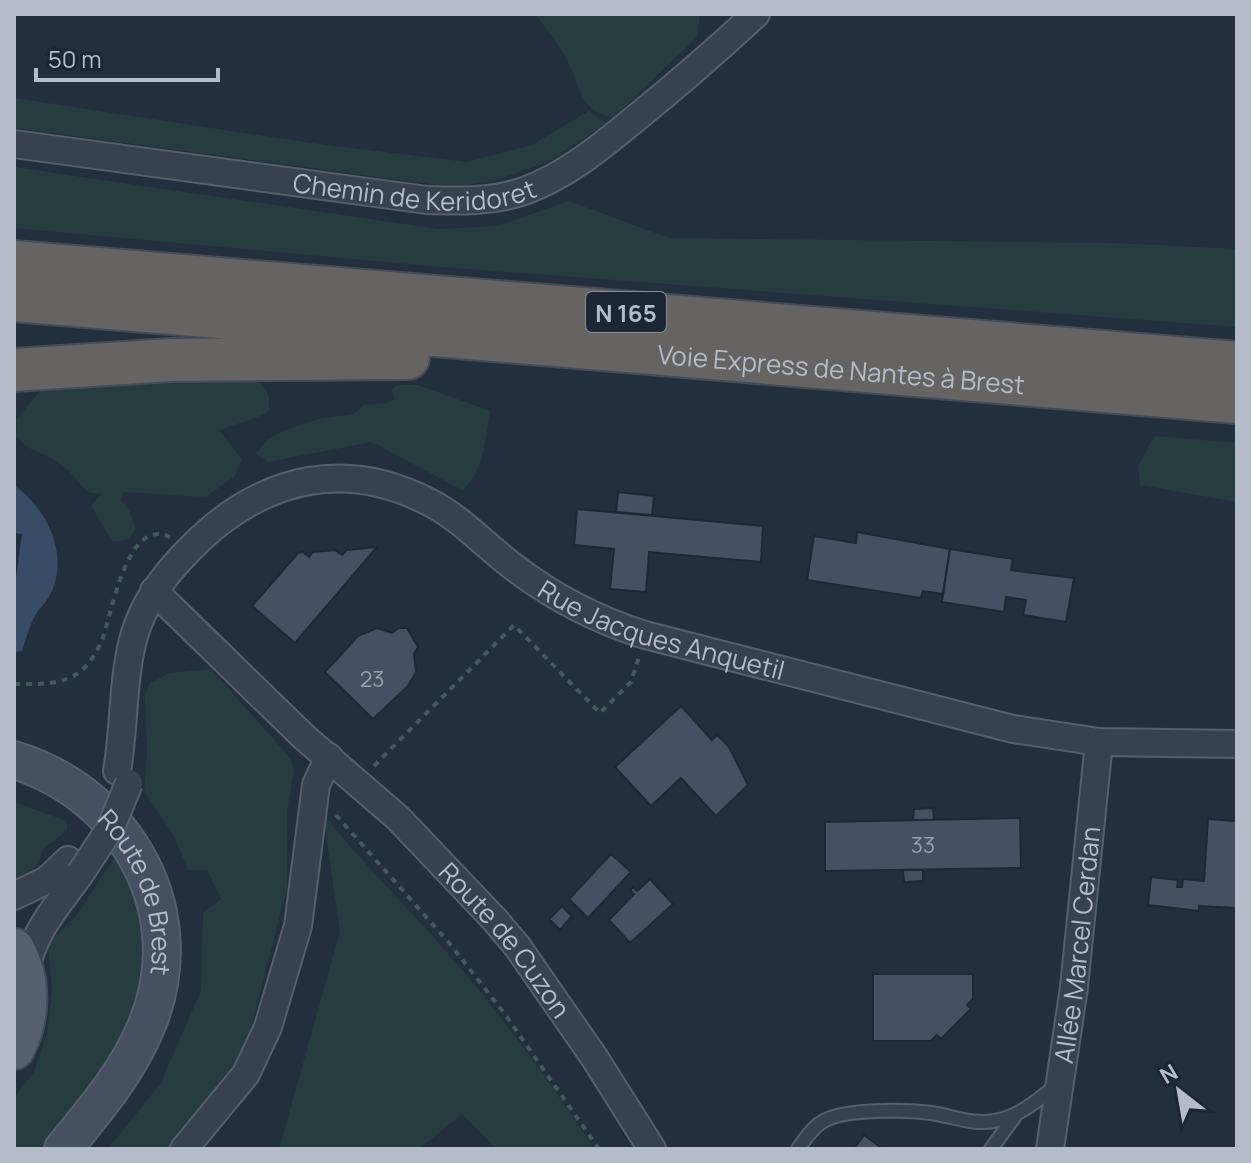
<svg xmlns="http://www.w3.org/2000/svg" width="1251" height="1163" font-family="Manrope,sans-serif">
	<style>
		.green { fill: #263c3f }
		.water { fill: #394c67 }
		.building { fill: #455162; stroke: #1f2835; stroke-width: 2 }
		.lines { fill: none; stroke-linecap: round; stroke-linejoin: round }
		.service-casing { stroke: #565f6c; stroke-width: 16 }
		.minor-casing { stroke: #565f6c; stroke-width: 30 }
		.secondary-casing { stroke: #565f6c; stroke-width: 40 }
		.primary-casing { stroke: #414a57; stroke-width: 44 }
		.trunk-casing { stroke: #434c59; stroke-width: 46 }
		.path { stroke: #44595c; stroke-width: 4; stroke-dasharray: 6 6; stroke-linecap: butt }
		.service { stroke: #38414e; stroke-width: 12 }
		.minor { stroke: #38414e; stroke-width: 26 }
		.secondary { stroke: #465061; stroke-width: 36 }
		.primary { stroke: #56606e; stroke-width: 40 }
		.trunk { stroke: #656462; stroke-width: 42 }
		.minor-bridge-casing { stroke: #565f6c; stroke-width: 30; stroke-linecap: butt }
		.minor-bridge { stroke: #38414e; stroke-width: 26 }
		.labels { text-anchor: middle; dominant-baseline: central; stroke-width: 6; stroke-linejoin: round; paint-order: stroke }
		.number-label { font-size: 22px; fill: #98a1af }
		.shield { fill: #1d2633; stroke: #878f9c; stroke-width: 2 }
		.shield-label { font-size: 24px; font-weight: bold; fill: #b4bcc9 }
		.street-label { font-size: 26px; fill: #b4bcc9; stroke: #1d2633 }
	</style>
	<rect width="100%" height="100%" fill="#242f3e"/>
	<g class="green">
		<path d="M535,14H700L697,37L614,117C579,112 582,89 568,62C560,45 546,29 535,14Z"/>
		<polygon points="14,98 311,143 467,162 532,145 589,111 606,123 548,162 494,181 452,187 14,128"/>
		<polygon points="14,167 438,229 497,226 569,201 669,238 1116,243 1237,249 1237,327 442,267 14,228"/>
		<path d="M234,377L261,383L269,396V411C254,421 236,423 219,430L242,459L235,476L206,497L124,492L121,500L129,510L136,529L128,539L113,542L91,506L102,494L87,492C77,480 68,468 54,460C37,449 32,454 16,436L17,419L43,388Z"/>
		<path d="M397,385H418L490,411C485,439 485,471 462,490L372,442L268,462L256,454L267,440L285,430L318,419L354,414L364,405L387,403L395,399L392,390Z"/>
		<polygon points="1154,436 1237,443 1237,502 1140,485 1138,467"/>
		<polygon points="211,669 292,760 294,771 287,811 287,888 249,1036 236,1074 212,1104 169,1149 108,1149 160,1084 201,991 203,913 221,899 207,870 188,870 174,836 144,791 147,751 145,695 149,684 169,673"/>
		<path d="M14,802L67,821V830L43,849C39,867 29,873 14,883Z"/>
		<path d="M324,820H328C369,871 417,916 459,966C506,1022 555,1088 594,1149H496L462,1114L419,1149H279L340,932Z"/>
		<polygon points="119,851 147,917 147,981 119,1055 46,1149 14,1149 14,1098 34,1072 47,1034 52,988 48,950 53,939 76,916"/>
	</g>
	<path class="water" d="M14,485C48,509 70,556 50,595C46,603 39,608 35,616C29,626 26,640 22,651L14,652V593L22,534L14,533Z"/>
	<g class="building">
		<polygon points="618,492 654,496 652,515 616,512"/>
		<polygon points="577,509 763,526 761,562 649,552 646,592 610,589 614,549 574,545"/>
		<polygon points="857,532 950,549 943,594 923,591 921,598 807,580 814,536 856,543"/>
		<polygon points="377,547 295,643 252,606 298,553 303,552 309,557 313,552 335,550 342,555 347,550"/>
		<polygon points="950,549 1013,559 1011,570 1074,578 1066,622 1023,615 1026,600 1006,597 1004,612 942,602"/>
		<polygon points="377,628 392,633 399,628 407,628 418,647 414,654 416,672 408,686 373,719 325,672 358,636"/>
		<polygon points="681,706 712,740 717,735 729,747 748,785 716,816 681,778 651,806 615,767"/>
		<polygon points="933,808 934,820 913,820 914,809"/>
		<polygon points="1020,818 1021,868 825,871 825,822"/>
		<polygon points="1208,819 1237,821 1237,908 1199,906 1199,911 1148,905 1151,877 1178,880 1177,887 1182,887 1183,879 1204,881"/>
		<polygon points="611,854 631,872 588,918 569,899"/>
		<polygon points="903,870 923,870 923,881 904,882"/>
		<polygon points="650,879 673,904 630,943 609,920 634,894 630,890 633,887 637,891"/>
		<polygon points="562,906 572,916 560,930 549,919"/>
		<polygon points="873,974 973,974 973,999 967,1005 971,1009 941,1039 937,1035 931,1041 873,1041"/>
		<polygon points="864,1135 883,1149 854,1149"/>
	</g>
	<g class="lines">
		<defs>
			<g id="service">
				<path d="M798,1149C805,1139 812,1128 822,1122C843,1108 907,1110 932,1113C955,1117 976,1126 999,1120C1021,1115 1039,1099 1057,1085"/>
				<polyline points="991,1149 1015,1116"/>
			</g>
			<g id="minor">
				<path id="s1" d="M14,144L427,200C460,201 492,202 524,191C566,176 602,146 636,118C677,85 717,50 756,14"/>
				<path id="s2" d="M154,591L304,737L398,818L495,920L517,946L594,1057L652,1149"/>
				<path id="s3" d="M117,771C125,726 122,669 137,627C150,591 173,565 200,539C267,477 346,459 429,502C459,517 484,544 511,565C551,596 597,620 645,635L1013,729L1099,742L1237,744"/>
				<polyline points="14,896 47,880 68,860"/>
				<path d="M24,974C36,927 53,912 80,874"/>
				<polyline points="184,1149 246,1074 268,1027 298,926 316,785 329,757"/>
				<path id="s4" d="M1050,1149L1074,987L1099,742"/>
			</g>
			<g id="secondary">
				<path id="s5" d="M14,760C128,795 194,914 146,1027C127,1073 94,1111 63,1149"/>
			</g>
			<path id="primary" d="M14,949C31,979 30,1019 14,1049"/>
			<g id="trunk">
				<polyline points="14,262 1237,363"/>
				<path id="s6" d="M14,300L1237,402"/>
				<polyline points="14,370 171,360 408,358"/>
			</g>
		</defs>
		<use href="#service" class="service-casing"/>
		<use href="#minor" class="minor-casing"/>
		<use href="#secondary" class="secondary-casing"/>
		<use href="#primary" class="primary-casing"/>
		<use href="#trunk" class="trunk-casing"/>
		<g class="path">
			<path d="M14,684C37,684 62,686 81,671C90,663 97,652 102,640C112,615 126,516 170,537"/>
			<polyline points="374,766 514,625 600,713 631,682 639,657"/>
			<polyline points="336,815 450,944 504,1013 599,1149"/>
		</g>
		<use href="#service" class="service"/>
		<use href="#minor" class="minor"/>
		<use href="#secondary" class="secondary"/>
		<use href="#primary" class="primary"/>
		<use href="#trunk" class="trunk"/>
		<defs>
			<polyline id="minor-bridge" points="80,874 111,827 129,783"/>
		</defs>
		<use href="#minor-bridge" class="minor-bridge-casing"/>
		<use href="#minor-bridge" class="minor-bridge"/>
	</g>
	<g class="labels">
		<g class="number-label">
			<text x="372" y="679">23</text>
			<text x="923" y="845">33</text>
		</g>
		<rect class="shield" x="586" y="292" width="80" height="40" rx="6"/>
		<g class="shield-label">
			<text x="626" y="312">N 165</text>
		</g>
		<g class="street-label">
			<text stroke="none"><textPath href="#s1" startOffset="404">Chemin de Keridoret</textPath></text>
			<text stroke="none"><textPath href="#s6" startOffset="830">Voie Express de Nantes à Brest</textPath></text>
			<text stroke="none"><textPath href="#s3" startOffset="774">Rue Jacques Anquetil</textPath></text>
			<text stroke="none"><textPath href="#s5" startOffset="194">Route de Brest</textPath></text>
			<text stroke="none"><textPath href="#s2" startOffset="496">Route de Cuzon</textPath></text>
			<text stroke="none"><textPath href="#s4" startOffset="206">Allée Marcel Cerdan</textPath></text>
		</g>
	</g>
	<rect width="1251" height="1163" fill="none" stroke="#b4bcc9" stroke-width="32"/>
	<g transform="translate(1179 1091) rotate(329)" stroke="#1d2633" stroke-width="6" paint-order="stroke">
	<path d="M0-6L14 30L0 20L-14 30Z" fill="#b4bcc9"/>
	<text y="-12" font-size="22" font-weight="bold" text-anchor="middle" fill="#b4bcc9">N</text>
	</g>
	<path d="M36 68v12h182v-12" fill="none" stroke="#b4bcc9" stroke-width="4"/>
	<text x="48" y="68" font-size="24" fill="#b4bcc9" stroke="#1d2633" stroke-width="6" paint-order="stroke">50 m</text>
</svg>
